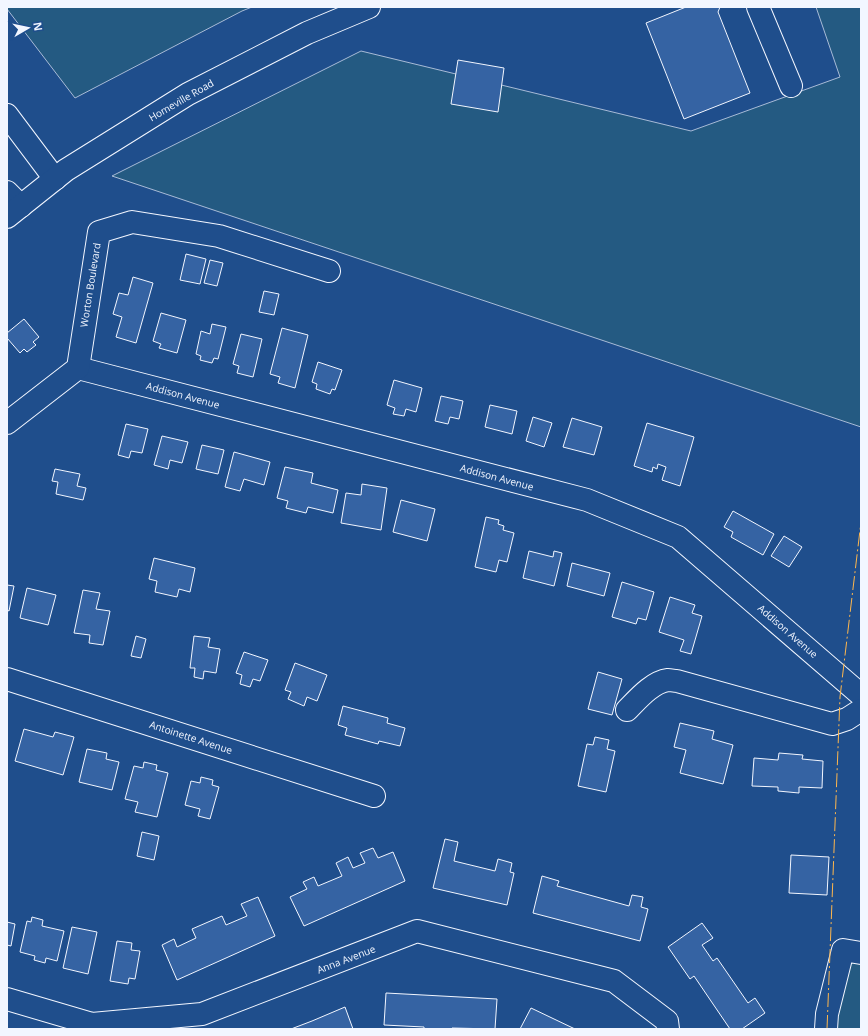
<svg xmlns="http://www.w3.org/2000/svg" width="868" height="1036" font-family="'Open Sans',sans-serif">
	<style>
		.green { fill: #245a82; stroke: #a8bbd7 }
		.building { fill: #3563a3; stroke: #f2f6ff }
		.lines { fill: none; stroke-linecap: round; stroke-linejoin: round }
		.minor-casing { stroke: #f2f6ff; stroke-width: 24 }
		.minor { stroke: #1f4e8c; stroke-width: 22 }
		.power { stroke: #ffb74d; stroke-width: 1; stroke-dasharray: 14 3 2 3; stroke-linecap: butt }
		.labels { text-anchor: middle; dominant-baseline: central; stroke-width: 3; stroke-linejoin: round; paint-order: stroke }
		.street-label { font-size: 10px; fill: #f2f6ff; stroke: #1f4e8c }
	</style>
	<rect width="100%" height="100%" fill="#1f4e8c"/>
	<g class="green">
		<polygon points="7,7 252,7 242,11 75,98 7,9"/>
		<polygon points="816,7 861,7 861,427 112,176 361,51 691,131 840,77"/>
		<polygon points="851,962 861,963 861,1029 829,1029"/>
	</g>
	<g class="building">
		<polygon points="686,7 720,7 718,12 750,93 684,119 646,23"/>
		<polygon points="458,60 504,68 498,112 451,104"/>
		<polygon points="186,254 206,259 200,284 180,280"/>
		<polygon points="210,260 223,263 217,286 204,283"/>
		<polygon points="133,277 153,283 136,343 116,337 122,317 113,314 119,293 128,295"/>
		<polygon points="264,291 279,294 274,315 259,312"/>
		<polygon points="161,313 186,320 177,353 159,348 161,344 153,341"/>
		<polygon points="24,319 39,337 33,342 36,345 27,352 24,349 20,353 7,338 7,333"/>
		<polygon points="212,324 226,327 218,359 214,358 212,363 200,360 201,356 196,354 201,331 210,334"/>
		<polygon points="282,328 308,335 295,388 278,383 280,377 270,374"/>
		<polygon points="241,334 262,339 253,377 237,373 239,366 233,364"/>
		<polygon points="318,362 342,370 335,390 332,389 330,394 316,389 317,384 312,382"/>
		<polygon points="394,380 422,388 416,412 406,409 404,416 393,414 395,408 387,405"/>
		<polygon points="441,396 463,401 459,419 450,417 448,424 435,421"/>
		<polygon points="490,405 517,411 512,434 485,427"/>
		<polygon points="533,417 552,423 544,447 526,441"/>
		<polygon points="572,418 602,427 594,455 563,447"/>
		<polygon points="647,423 694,437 680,486 662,480 666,467 658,464 657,469 653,467 652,472 634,466"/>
		<polygon points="126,424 148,429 142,453 131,451 129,458 118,455"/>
		<polygon points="162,436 188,442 182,463 170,460 168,469 154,465"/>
		<polygon points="202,445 224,450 218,474 196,469"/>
		<polygon points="234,452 270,462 264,485 244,479 240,491 225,487"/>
		<polygon points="285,467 313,473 311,483 338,490 333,513 308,507 306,513 286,508 288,501 277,498"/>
		<polygon points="55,469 80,474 77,486 86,488 83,500 56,494 58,482 52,481"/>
		<polygon points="362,484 387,488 381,530 341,523 346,493 361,495"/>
		<polygon points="401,500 435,509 427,541 393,532"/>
		<polygon points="733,511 774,534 763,555 731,537 733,532 724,527"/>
		<polygon points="486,517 499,520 498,524 504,526 503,530 514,533 507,562 499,560 496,572 475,567"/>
		<polygon points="784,536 802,547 789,567 771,556"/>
		<polygon points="529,551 553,557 554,551 562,553 554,586 523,578"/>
		<polygon points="154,558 195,568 190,592 179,589 177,597 155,592 157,581 149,579"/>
		<polygon points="572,563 610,573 604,596 567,586"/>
		<polygon points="622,582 654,592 646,620 638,618 636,624 612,617"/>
		<polygon points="7,585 14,586 9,611 7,610"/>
		<polygon points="27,588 56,595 48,625 20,618"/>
		<polygon points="83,590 100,593 96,609 110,611 103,645 89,643 90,635 74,633"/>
		<polygon points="670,597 695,605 692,613 702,616 691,654 680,651 684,640 659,632"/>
		<polygon points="136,636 146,639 141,658 131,656"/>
		<polygon points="194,636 210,638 208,647 220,649 216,673 204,671 203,679 194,677 195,668 190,668"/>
		<polygon points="244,652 268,660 260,681 253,679 250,687 240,684 242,675 236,673"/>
		<polygon points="295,663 327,675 317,701 307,697 304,706 288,699 291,692 285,690"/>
		<polygon points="598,672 622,679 612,715 588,709"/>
		<polygon points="343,706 388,718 387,723 405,728 400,746 379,741 378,744 345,735 347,728 338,725"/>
		<polygon points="680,723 714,731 712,739 733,745 723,784 680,773 686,750 674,747"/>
		<polygon points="24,729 53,737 55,732 74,737 63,775 15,761"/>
		<polygon points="595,737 609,740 607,749 615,751 606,792 578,786 587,744 593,745"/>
		<polygon points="87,749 107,753 106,759 119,762 112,790 79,782"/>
		<polygon points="779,753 803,755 802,759 823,761 822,788 799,787 799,793 778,791 778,787 752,786 754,758 778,760"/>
		<polygon points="144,762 157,765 156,770 168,773 157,817 135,812 138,802 125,799 134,766 143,768"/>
		<polygon points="201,777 213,780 212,785 219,787 210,819 198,816 200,809 185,805 191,781 200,783"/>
		<polygon points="142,832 159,836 154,860 137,856"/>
		<polygon points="445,839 458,842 454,861 495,871 498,859 512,863 510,872 514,873 507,905 433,888"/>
		<polygon points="373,848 378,858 393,852 405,881 304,926 290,897 307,889 303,882 314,877 318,886 342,876 336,863 348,857 353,868 365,863 360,853"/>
		<polygon points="791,855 829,857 827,895 789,893"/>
		<polygon points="542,876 559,881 557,886 629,906 632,895 643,897 641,907 648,909 640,941 533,913"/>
		<polygon points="258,897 275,936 177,980 162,945 174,939 177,947 196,938 192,929 222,916 226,925 247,916 241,904"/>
		<polygon points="32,917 43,920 42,926 64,931 57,961 46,958 45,963 34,960 35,956 20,952 27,921 31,922"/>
		<polygon points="7,922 15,924 11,946 7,945"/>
		<polygon points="702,923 713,938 702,945 713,961 717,958 748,1003 755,998 765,1013 742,1029 730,1029 694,976 690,979 668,947"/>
		<polygon points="72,927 97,932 88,974 63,968"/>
		<polygon points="117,941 132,943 131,950 140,951 135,979 129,978 128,984 110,981"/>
		<polygon points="386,993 497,999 495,1029 452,1028 452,1029 424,1029 424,1027 384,1025"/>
		<polygon points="345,1007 353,1029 291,1029 312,1021"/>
		<polygon points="531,1008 575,1029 520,1029"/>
	</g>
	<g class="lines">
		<defs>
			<g id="minor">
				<polyline points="758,7 791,86"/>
				<polyline points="7,115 55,179"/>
				<polyline points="7,192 21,206"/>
				<polyline points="7,217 66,170 188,94 307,33 369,7"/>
				<polyline points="78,368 587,500 678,537 861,695"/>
				<polyline points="7,423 78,368 99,232 132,222 219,236 329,271"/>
				<polyline points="7,679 374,796"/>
				<path d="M627,710C637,700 652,682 668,680C671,680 674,681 677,681L832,724L847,719L861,710"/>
				<polyline points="7,999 92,1024 202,1014 417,931 614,981 667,1021 668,1029"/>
				<polyline points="826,1029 827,1014 843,950 861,953"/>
			</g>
		</defs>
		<use href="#minor" class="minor-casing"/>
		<use href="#minor" class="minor"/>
		<polyline class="power" points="827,1029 840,697 861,522"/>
	</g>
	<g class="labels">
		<g class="street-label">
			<text transform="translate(181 100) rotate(-30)">Homeville Road</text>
			<text transform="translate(90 285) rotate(-81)">Worton Boulevard</text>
			<text transform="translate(183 395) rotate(15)">Addison Avenue</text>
			<text transform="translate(497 477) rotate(15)">Addison Avenue</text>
			<text transform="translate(788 631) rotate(41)">Addison Avenue</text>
			<text transform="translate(191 737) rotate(18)">Antoinette Avenue</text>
			<text transform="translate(346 959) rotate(-21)">Anna Avenue</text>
		</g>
	</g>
	<rect width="868" height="1036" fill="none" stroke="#f2f6ff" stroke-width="16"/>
	<g transform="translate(28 28) rotate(81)" stroke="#1f4e8c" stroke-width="3" paint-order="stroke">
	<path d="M0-3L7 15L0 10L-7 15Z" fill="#f2f6ff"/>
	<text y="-6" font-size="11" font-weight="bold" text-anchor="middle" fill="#f2f6ff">N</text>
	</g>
</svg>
